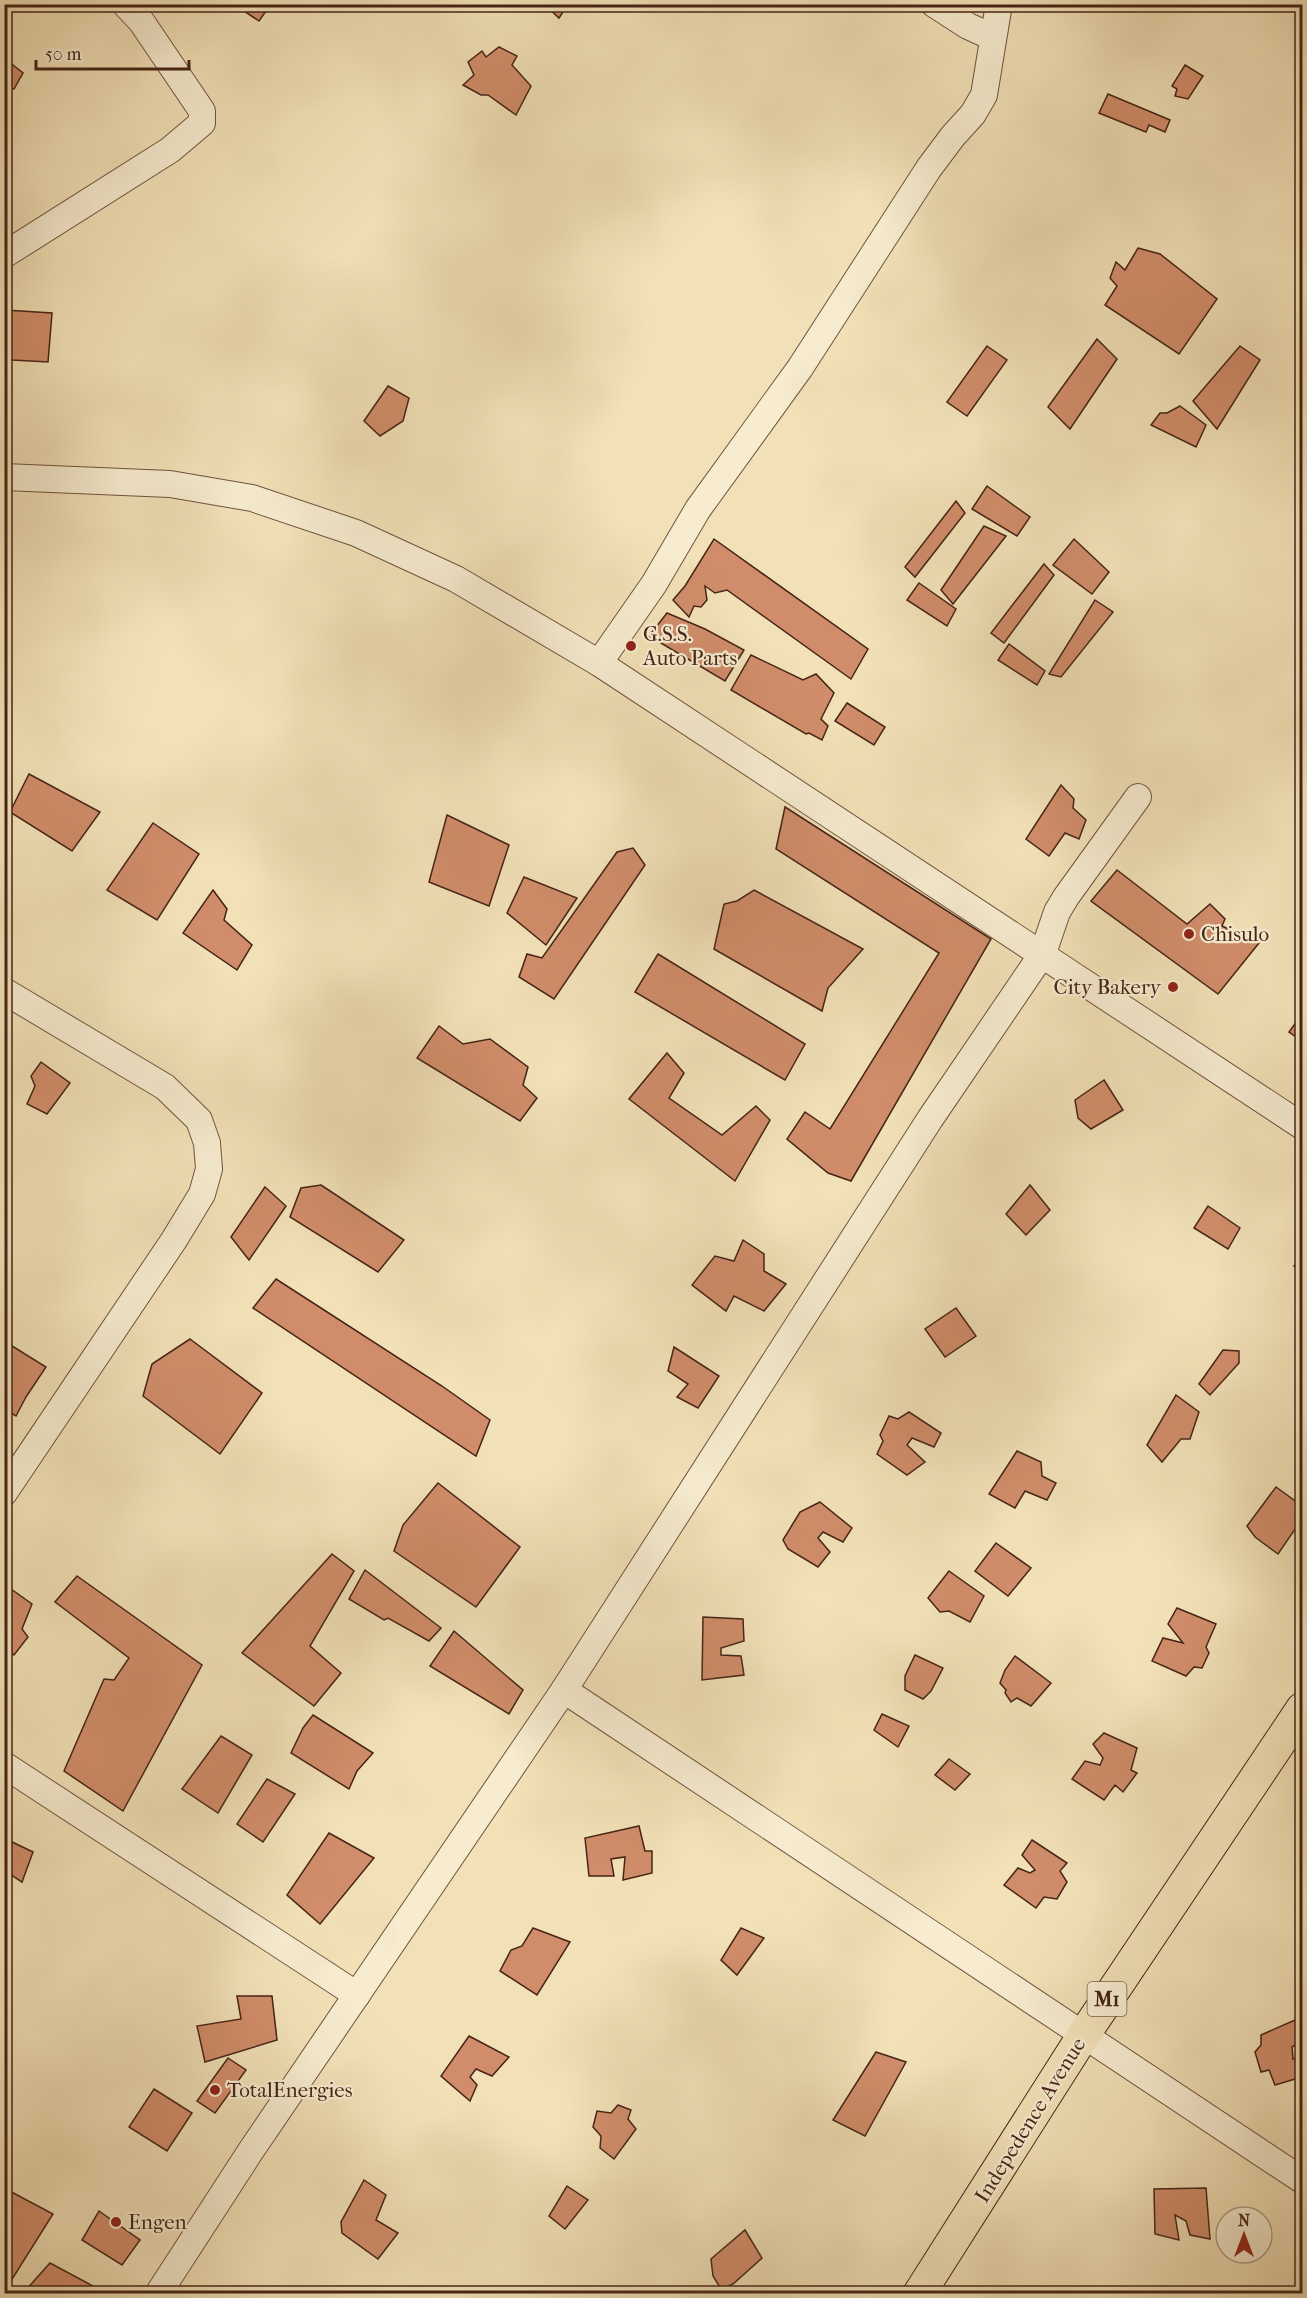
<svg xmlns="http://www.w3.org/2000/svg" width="1307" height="2298" font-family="'IM FELL French Canon',serif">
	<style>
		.building { fill: #d18d6b; stroke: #452417; stroke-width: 1.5 }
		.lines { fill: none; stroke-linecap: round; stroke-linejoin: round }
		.minor-casing { stroke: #70533f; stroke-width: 28 }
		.major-casing { stroke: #452417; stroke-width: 34 }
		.minor { stroke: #f7ecd0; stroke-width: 26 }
		.major { stroke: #f2e1b7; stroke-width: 32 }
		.poi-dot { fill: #8f2418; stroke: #f7ecd0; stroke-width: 2 }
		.labels { text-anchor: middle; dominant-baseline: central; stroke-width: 4.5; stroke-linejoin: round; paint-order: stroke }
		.shield { fill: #f7ecd0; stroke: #7a604e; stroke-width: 1.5 }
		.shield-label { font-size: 20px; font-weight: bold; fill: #452417 }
		.poi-label { font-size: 21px; fill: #452417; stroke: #f7ecd0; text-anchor: start }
		.street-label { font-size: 21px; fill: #452417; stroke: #f7ecd0 }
	</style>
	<rect width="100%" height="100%" fill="#f2e1b7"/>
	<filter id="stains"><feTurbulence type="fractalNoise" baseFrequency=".00333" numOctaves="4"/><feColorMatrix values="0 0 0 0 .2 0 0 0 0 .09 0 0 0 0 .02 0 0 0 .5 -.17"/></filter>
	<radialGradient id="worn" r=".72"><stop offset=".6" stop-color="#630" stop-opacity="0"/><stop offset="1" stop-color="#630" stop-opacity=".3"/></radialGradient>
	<g class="building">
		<polygon points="241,4 271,4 259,21 241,9"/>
		<polygon points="544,4 568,4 559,18"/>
		<polygon points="499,47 517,56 512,65 531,86 516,115 488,95 481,95 463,85 474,75 468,62 482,51 486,57"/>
		<polygon points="4,58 23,73 14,89 4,87"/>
		<polygon points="1185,65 1203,76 1188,99 1175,96 1177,89 1172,86"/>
		<polygon points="1108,94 1170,120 1165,132 1149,125 1146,132 1099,113"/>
		<polygon points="1138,248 1160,254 1217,299 1179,354 1105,305 1117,286 1110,278 1116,262 1125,270"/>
		<polygon points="5,310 52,313 48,362 12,360 4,358"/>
		<polygon points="1097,339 1117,359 1070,429 1048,407"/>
		<polygon points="987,346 1007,360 967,416 947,402"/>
		<polygon points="1240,346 1260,360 1217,429 1193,401"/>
		<polygon points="388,386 409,398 403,421 380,436 364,421"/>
		<polygon points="1180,406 1206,425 1196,447 1151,425 1160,413 1167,413"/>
		<polygon points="987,486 1030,517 1017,536 972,509"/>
		<polygon points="956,501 965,513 915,577 905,567"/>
		<polygon points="984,526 1006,536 953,604 941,590"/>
		<polygon points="714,539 868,649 851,679 727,590 715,593 705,586 707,600 701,607 694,606 689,617 673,600 685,586"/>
		<polygon points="1074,539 1109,572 1092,594 1053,565"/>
		<polygon points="1044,564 1054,575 1004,643 991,633"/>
		<polygon points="919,583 956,609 947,626 907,600"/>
		<polygon points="1095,600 1113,612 1061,677 1049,674"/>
		<polygon points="667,613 705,629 744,650 725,681 649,636"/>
		<polygon points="1009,644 1045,671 1037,685 998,660"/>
		<polygon points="751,655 803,680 816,674 834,693 821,719 828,726 822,740 809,733 806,734 731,690"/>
		<polygon points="847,703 885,727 874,745 835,721"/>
		<polygon points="29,774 100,812 72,851 10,812"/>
		<polygon points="1061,785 1074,799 1073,808 1086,820 1079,839 1065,833 1049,856 1026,839"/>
		<polygon points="785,807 991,939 851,1181 828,1173 787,1139 805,1112 830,1129 939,953 776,849"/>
		<polygon points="447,815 509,845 489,906 429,882"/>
		<polygon points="153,823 199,854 157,920 107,890"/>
		<polygon points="633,848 645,865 554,999 519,977 527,954 542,958 617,852"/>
		<polygon points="1117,870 1187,924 1210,904 1225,919 1222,926 1259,943 1218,994 1091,901"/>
		<polygon points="524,877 577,898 546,945 507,913"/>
		<polygon points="213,890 227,909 224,920 252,945 237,970 183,933"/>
		<polygon points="754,890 863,949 828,988 822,1011 714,949 724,904 737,901"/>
		<polygon points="658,954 805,1044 785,1080 635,992"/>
		<polygon points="1302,1014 1302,1041 1289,1032"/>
		<polygon points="439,1026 463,1044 490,1039 528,1067 523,1085 537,1098 520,1121 417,1058"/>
		<polygon points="667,1053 684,1073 669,1098 722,1135 756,1106 770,1120 735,1181 629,1099"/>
		<polygon points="41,1062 70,1083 47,1114 27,1104 35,1086 31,1076"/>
		<polygon points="1104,1080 1123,1110 1091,1129 1078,1118 1075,1100"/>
		<polygon points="321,1185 404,1240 378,1272 290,1217 301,1188"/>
		<polygon points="1030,1185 1050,1210 1026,1235 1006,1214"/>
		<polygon points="265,1187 286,1206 249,1260 231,1237"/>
		<polygon points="1208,1206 1240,1228 1228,1249 1194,1228"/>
		<polygon points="743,1240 764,1254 764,1271 786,1284 764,1311 734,1296 726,1311 692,1285 715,1256 734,1261"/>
		<polygon points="1302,1258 1302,1272 1294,1266"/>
		<polygon points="276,1279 442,1386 490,1420 476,1456 253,1308"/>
		<polygon points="956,1308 976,1336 945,1357 925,1329"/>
		<polygon points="190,1339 262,1393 220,1454 143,1396 152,1364"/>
		<polygon points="4,1341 46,1367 26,1397 16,1416 4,1409"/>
		<polygon points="674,1347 719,1376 698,1408 677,1397 688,1384 668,1371"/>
		<polygon points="1223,1350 1239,1351 1239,1363 1210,1395 1199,1384"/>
		<polygon points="1176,1395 1199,1412 1190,1439 1181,1439 1162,1462 1147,1445"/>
		<polygon points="909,1412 941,1433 934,1447 912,1438 907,1445 925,1462 907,1475 877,1454 883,1441 880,1435 889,1416 898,1419"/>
		<polygon points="1017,1451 1041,1462 1042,1476 1056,1483 1047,1500 1025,1491 1015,1508 989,1494"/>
		<polygon points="438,1483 520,1547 476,1607 394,1551 403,1525"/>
		<polygon points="1276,1487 1302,1506 1302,1519 1278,1554 1255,1537 1247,1526"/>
		<polygon points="820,1502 852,1528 843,1542 823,1532 818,1538 830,1552 818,1567 788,1549 783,1540 800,1512"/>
		<polygon points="996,1543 1031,1568 1008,1596 975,1571"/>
		<polygon points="332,1554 354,1571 310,1646 341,1673 314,1706 242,1653"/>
		<polygon points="365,1570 441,1628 429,1641 388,1618 384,1620 349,1599"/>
		<polygon points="949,1571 984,1596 970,1622 949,1611 940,1612 928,1598"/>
		<polygon points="77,1576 202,1665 123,1811 64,1771 104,1679 114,1680 129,1658 55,1602"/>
		<polygon points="4,1584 32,1604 22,1629 28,1637 14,1655 6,1648 4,1651"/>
		<polygon points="1177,1608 1216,1624 1206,1647 1209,1653 1202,1668 1194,1667 1186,1676 1152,1661 1163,1638 1183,1643 1168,1624"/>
		<polygon points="703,1617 743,1619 744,1641 721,1648 721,1655 741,1656 744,1675 702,1680"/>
		<polygon points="454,1631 523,1690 509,1714 430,1666"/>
		<polygon points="915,1655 943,1668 931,1691 923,1699 905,1690 905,1676"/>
		<polygon points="1015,1656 1051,1683 1031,1706 1017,1698 1011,1702 1005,1693 1006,1690 1000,1683 1005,1670"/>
		<polygon points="882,1714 909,1726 898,1747 874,1730"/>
		<polygon points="313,1715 373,1753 357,1771 349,1789 291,1753 303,1728"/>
		<polygon points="1104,1733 1137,1748 1131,1770 1137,1773 1123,1792 1115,1785 1104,1800 1072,1779 1085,1761 1100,1765 1103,1758 1093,1744"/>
		<polygon points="221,1736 252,1755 218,1813 182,1789"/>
		<polygon points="949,1759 970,1774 955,1790 935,1775"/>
		<polygon points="267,1779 295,1794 263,1842 237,1824"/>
		<polygon points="639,1826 645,1851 652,1851 652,1873 623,1880 625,1857 611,1859 614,1876 589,1876 585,1838"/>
		<polygon points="329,1833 374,1858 320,1924 287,1895"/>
		<polygon points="1032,1840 1067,1863 1060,1871 1067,1882 1057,1899 1044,1897 1036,1908 1004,1885 1018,1868 1030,1873 1035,1870 1022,1855"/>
		<polygon points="10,1841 33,1852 22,1882 4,1870 4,1852"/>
		<polygon points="533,1928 570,1942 537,1995 500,1971 511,1950 522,1946"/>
		<polygon points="741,1928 764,1938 737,1975 721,1960"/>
		<polygon points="237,1996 272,1996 277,2040 205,2062 197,2026 241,2019"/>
		<polygon points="1302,2017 1302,2041 1292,2047 1293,2059 1302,2056 1302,2077 1275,2085 1269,2070 1261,2072 1255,2052 1261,2045 1261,2035"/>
		<polygon points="469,2036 509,2057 492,2076 476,2069 470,2077 477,2085 470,2101 441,2076"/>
		<polygon points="876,2052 906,2062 865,2136 833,2120"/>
		<polygon points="228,2058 246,2070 215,2113 197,2101"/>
		<polygon points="154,2089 192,2113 167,2151 129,2127"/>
		<polygon points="618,2105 631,2110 628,2119 636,2129 614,2159 600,2148 601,2136 593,2127 597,2111 611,2113"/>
		<polygon points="364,2180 386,2195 376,2220 398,2233 378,2259 342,2233 341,2222"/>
		<polygon points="567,2186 588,2200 565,2229 549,2216"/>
		<polygon points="4,2188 53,2214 4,2292"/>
		<polygon points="1206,2188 1210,2239 1190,2235 1186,2221 1175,2215 1179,2240 1155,2234 1154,2189"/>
		<polygon points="99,2211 140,2240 122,2265 82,2240"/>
		<polygon points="745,2230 762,2258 733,2284 721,2289 713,2276 711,2259"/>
		<polygon points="50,2263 93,2286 88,2294 28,2294 25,2291"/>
	</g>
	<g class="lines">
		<defs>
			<g id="minor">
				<polyline points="934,4 968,26 992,37"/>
				<polyline points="4,255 170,150 202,123 202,111 141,21 125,4"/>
				<polyline points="4,477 170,484 252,498 356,533 456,579 599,663 1302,1126"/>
				<polyline points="599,663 654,584 698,509 800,368 929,168 953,136 973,114 984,95 999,4"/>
				<polyline points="4,991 165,1087 199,1120 207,1143 209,1169 202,1194 174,1240 4,1493"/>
				<polyline points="564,1690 1302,2180"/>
				<polyline points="4,1765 357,1995"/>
				<polyline points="158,2294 250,2152 564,1690 930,1119 1043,953 1057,912 1066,897 1138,797"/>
			</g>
			<polyline id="major" points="919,2294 1083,2036 1302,1709"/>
		</defs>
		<use href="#minor" class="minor-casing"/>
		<use href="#major" class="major-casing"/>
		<use href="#minor" class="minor"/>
		<use href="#major" class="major"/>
	</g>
	<g class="poi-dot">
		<circle cx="631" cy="646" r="6"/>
		<circle cx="1189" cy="934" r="6"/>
		<circle cx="1173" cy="987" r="6"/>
		<circle cx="215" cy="2090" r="6"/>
		<circle cx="116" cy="2222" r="6"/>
	</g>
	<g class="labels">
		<rect class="shield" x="1087.5" y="1982" width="39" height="34" rx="4.5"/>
		<g class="shield-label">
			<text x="1107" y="1999">M1</text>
		</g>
		<g class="poi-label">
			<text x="643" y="634">G.S.S.<tspan x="643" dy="24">Auto Parts</tspan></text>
			<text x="1201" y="934">Chisulo</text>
			<text x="1161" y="987" text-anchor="end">City Bakery</text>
			<text x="227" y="2090">TotalEnergies</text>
			<text x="128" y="2222">Engen</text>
		</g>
		<g class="street-label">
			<text transform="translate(1030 2120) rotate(-58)">Indepedence Avenue</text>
		</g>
	</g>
	<rect width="1307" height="2298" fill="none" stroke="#f2e1b7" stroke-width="24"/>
	<rect x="6" y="6" width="1295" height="2286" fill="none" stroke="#452417" stroke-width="3"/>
	<rect x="12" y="12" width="1283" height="2274" fill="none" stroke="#452417" stroke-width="1.5"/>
	<g transform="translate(1244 2235)"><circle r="28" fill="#f7ecd0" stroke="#b09c86" stroke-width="1.5"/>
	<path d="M0-4.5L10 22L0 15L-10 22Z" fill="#8f2418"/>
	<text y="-9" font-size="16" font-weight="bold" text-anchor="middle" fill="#452417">N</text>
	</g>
	<path d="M36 60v9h153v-9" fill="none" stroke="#452417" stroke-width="3"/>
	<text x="45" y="60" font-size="18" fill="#452417" stroke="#f7ecd0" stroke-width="4.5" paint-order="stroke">50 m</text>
	<rect width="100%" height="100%" filter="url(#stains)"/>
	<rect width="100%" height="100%" fill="url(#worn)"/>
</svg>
